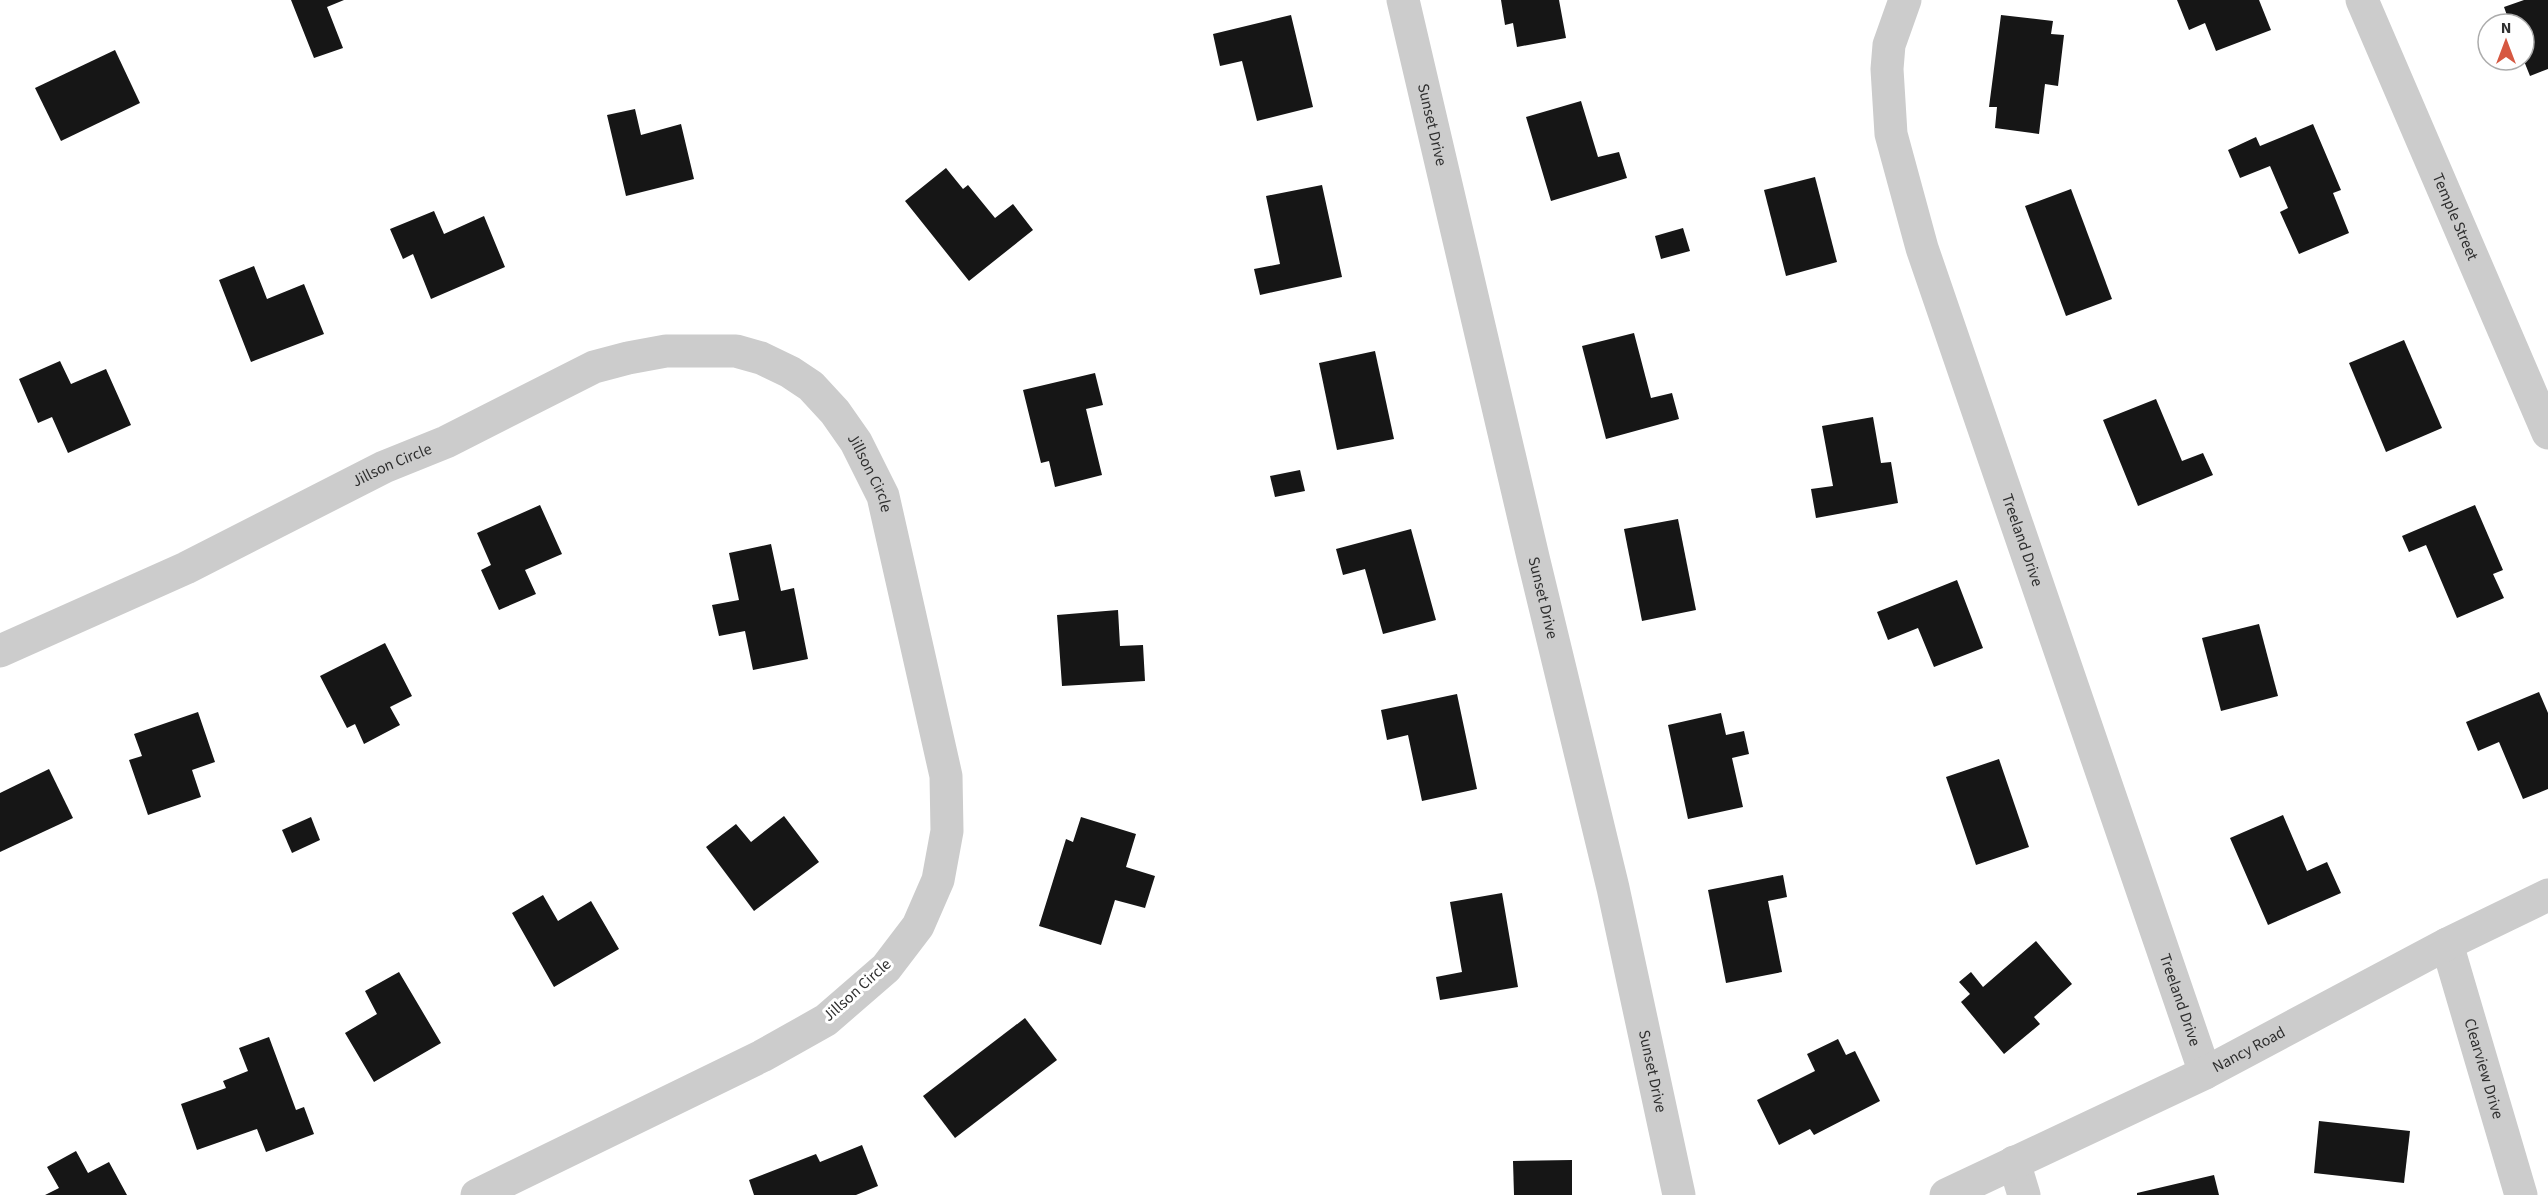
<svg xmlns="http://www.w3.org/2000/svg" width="2548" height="1195" font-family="'Source Sans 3',sans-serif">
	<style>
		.building { fill: #161616 }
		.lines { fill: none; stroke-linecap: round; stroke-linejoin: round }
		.minor { stroke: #ccc; stroke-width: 33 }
		.labels { text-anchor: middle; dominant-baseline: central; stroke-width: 6; stroke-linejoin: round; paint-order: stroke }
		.street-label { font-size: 16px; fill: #2f2f2f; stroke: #fff }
	</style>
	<rect width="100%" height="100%" fill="#fff"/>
	<g class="building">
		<polygon points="291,0 344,0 327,7 343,48 314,58"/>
		<polygon points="1501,0 1559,0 1566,38 1517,47 1513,23 1505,25"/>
		<polygon points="2177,0 2259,0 2271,30 2216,51 2205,23 2189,30"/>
		<polygon points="2524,0 2548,0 2548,69 2530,76 2524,61 2524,24 2510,24 2504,7"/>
		<polygon points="1291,15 1313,107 1257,121 1242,61 1220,66 1213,34"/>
		<polygon points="2001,15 2053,21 2051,34 2064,35 2058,86 2045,84 2039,134 1995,128 1997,107 1989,107"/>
		<polygon points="115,50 140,103 61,141 35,88"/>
		<polygon points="1581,101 1598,157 1619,152 1627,178 1551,201 1526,117"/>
		<polygon points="635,109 641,135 681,124 694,179 626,196 607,115"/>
		<polygon points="2313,124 2341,190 2333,193 2349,233 2299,254 2280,212 2288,208 2270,166 2240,178 2228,150 2256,137 2260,146"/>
		<polygon points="946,168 963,189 968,185 995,218 1013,204 1033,230 969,281 905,201"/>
		<polygon points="1815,177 1837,262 1786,276 1764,190"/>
		<polygon points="1322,185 1342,277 1260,295 1254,269 1280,264 1266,196"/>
		<polygon points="2071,189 2112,299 2066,316 2025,206"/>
		<polygon points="434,211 444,234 484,216 505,267 431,299 413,254 403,259 390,229"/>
		<polygon points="1683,228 1690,251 1661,259 1655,236"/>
		<polygon points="254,266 267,299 304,284 324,334 251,362 219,280"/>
		<polygon points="1634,333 1651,398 1672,393 1679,419 1606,439 1582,346"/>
		<polygon points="2404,340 2442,428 2386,452 2349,363"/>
		<polygon points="1375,351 1394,439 1337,450 1319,363"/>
		<polygon points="60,361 71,384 106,369 131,425 68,453 52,417 38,423 19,379"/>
		<polygon points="1095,373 1103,405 1086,409 1102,475 1055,487 1049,461 1041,463 1023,390"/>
		<polygon points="2156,399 2182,461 2203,453 2213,475 2138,506 2103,420"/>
		<polygon points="1873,417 1881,463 1891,462 1898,503 1816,518 1811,489 1833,486 1822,426"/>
		<polygon points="1300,470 1305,491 1275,497 1270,476"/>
		<polygon points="540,505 562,554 525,570 536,594 499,610 481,570 491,565 477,533"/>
		<polygon points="2475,505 2503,570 2493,574 2504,598 2457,618 2426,545 2409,552 2402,536"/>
		<polygon points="1678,519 1696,610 1642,621 1624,529"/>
		<polygon points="1411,529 1436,620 1383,634 1365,569 1343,575 1336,549"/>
		<polygon points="771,544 781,591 794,588 808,659 753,670 745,631 719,636 712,605 739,600 729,553"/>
		<polygon points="1957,580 1983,648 1934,667 1918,628 1888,640 1877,612"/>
		<polygon points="1118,610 1120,646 1143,645 1145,681 1062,686 1057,615"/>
		<polygon points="2259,624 2278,696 2221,711 2202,638"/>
		<polygon points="385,643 412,696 390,707 400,725 364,744 355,724 347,728 320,676"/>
		<polygon points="2539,692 2548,713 2548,789 2523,799 2499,742 2478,751 2466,722"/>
		<polygon points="1457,694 1477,789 1422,801 1408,735 1387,740 1381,710"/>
		<polygon points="198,712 215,762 192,770 201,797 148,815 129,760 142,756 134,734"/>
		<polygon points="1721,713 1726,735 1744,731 1749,754 1732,758 1743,807 1688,819 1668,725"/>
		<polygon points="1999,759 2029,847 1976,865 1946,777"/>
		<polygon points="49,769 73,818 0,852 0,793"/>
		<polygon points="2283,815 2307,871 2327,862 2341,893 2268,925 2230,838"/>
		<polygon points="784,816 819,862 754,911 706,847 736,824 751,842"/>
		<polygon points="311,817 320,840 292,853 282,830"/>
		<polygon points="1081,817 1136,834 1126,867 1155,876 1145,908 1115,900 1101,945 1039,926 1066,839 1073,842"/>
		<polygon points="1783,875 1787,897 1768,901 1782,972 1726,983 1708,890"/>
		<polygon points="1502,893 1518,987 1440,1000 1436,977 1462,972 1450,902"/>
		<polygon points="543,895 558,921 591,901 619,949 554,987 512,913"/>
		<polygon points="2036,941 2072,984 2034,1017 2040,1024 2004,1054 1961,1002 1970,994 1959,982 1971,972 1983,987"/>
		<polygon points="399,972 441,1043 374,1082 345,1033 377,1014 365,991"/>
		<polygon points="1025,1018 1057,1060 955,1138 923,1096"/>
		<polygon points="269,1037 296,1110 304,1107 314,1134 266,1152 257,1129 197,1150 181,1104 226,1088 223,1081 248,1071 239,1048"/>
		<polygon points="1838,1039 1846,1055 1855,1051 1880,1101 1814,1135 1810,1129 1779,1145 1757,1100 1815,1071 1807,1054"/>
		<polygon points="2319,1121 2410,1131 2404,1183 2314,1173"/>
		<polygon points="862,1145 878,1186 856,1195 754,1195 749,1180 816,1154 820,1162"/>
		<polygon points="76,1151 88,1173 109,1162 127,1195 45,1195 59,1188 47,1167"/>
		<polygon points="1572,1160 1572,1195 1514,1195 1513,1161"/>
		<polygon points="2214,1175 2219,1195 2137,1195 2137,1193"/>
	</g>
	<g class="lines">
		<g class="minor">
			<path id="s1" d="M1403,0L1533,557L1613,888L1679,1195"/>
			<path id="s2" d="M1905,0L1889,45L1887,69L1891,134L1922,248L2205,1073"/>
			<path id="s3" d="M2362,0L2548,433"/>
			<path id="s4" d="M0,651L186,568L384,467L446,442L594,367L628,358L666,351H736L761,358L790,372L811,386L835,412L856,442L883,496L946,776L947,831L938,880L918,926L886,968L826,1020L762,1056L477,1195"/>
			<path id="s5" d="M2447,944L2521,1195"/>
			<polyline points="2014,1162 2024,1195"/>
			<path id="s6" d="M1946,1195L2205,1073L2447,944L2548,895"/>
		</g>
	</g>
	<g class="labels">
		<g class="street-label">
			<text stroke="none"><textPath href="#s1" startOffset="128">Sunset Drive</textPath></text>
			<text stroke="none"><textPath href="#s3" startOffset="236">Temple Street</textPath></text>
			<text stroke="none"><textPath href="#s4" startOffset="434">Jillson Circle</textPath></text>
			<text stroke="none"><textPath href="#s4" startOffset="992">Jillson Circle</textPath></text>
			<text stroke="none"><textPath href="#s2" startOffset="564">Treeland Drive</textPath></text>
			<text stroke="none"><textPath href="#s1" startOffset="614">Sunset Drive</textPath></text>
			<text transform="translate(857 990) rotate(-42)">Jillson Circle</text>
			<text stroke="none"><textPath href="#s2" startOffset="1050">Treeland Drive</textPath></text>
			<text stroke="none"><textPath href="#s6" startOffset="336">Nancy Road</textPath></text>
			<text stroke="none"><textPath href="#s5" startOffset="130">Clearview Drive</textPath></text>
			<text stroke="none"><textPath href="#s1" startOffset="1100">Sunset Drive</textPath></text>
		</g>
	</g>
	<g transform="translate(2506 42)"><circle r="28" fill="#ffffff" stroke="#acacac" stroke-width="1.5"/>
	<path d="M0-4.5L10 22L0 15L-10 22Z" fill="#d65841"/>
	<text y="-9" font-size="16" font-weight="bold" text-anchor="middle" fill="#2f2f2f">N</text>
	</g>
</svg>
